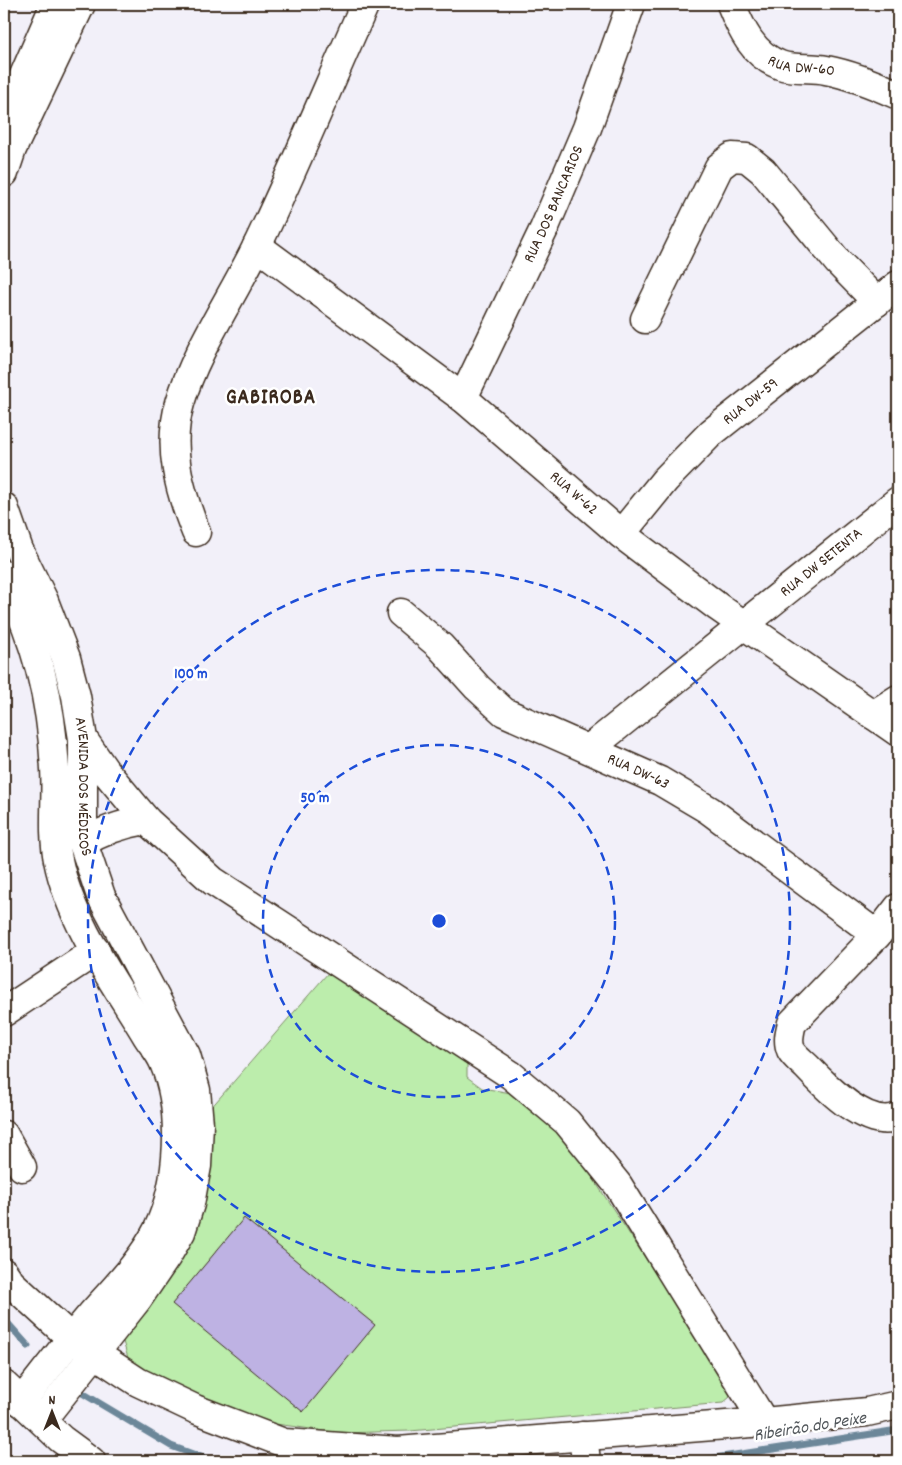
<svg xmlns="http://www.w3.org/2000/svg" width="902" height="1465" font-family="Dekko,sans-serif">
	<style>
		.green { fill: #bcedac; stroke: #7c8c65 }
		.lines { fill: none; stroke-linecap: round; stroke-linejoin: round }
		.stream { stroke: #6c8799; stroke-width: 7 }
		.building { fill: #beb2e3; stroke: #3b2a1e }
		.minor-casing { stroke: #3b2a1e; stroke-width: 31 }
		.minor { stroke: #fff; stroke-width: 28 }
		.ring { fill: none; stroke: #1d4ed8; stroke-width: 2.5; stroke-dasharray: 9 6 }
		.labels { text-anchor: middle; dominant-baseline: central; stroke-width: 5; stroke-linejoin: round; paint-order: stroke }
		.street-label { font-size: 16px; fill: #3b2a1e; stroke: #fff }
		.water-label { font-size: 18px; font-style: italic; fill: #53585c; stroke: #fff }
		.district-label { font-size: 21px; font-weight: bold; letter-spacing: 1px; fill: #3b2a1e; stroke: #fff }
		.centre { fill: #1d4ed8; stroke: #fff; stroke-width: 2.5 }
		.ring-label { font-size: 15px; text-anchor: middle; font-weight: bold; fill: #1d4ed8; stroke: #fff; stroke-width: 5; stroke-linejoin: round; paint-order: stroke }
	</style>
	<rect width="100%" height="100%" fill="#f2f0f9"/>
	<filter id="ink" filterUnits="userSpaceOnUse"><feTurbulence type="fractalNoise" baseFrequency=".02" numOctaves="2"/><feDisplacementMap in="SourceGraphic" scale="10" xChannelSelector="R" yChannelSelector="G"/><feConvolveMatrix kernelMatrix="1 2 1 2 8 2 1 2 1" color-interpolation-filters="sRGB"/></filter>
	<g filter="url(#ink)">
		<polygon class="green" points="328,973 467,1059 467,1077 482,1088 517,1094 533,1103 577,1154 730,1387 730,1397 723,1403 410,1431 339,1433 269,1423 231,1414 135,1369 128,1358 121,1335 209,1110"/>
		<g class="lines">
			<g class="stream">
				<polyline points="4,1319 28,1346"/>
				<polyline points="79,1391 171,1446 212,1461"/>
				<polyline points="696,1461 898,1430"/>
			</g>
		</g>
		<polygon class="building" points="244,1218 375,1325 303,1412 172,1304"/>
		<g class="lines">
			<defs>
				<g id="minor">
					<path id="s1" d="M731,4C741,29 753,55 780,65C794,70 812,67 826,70C852,75 874,84 898,95"/>
					<polyline points="4,121 55,4"/>
					<polyline points="4,173 12,149 81,4"/>
					<path id="s2" d="M257,246L463,398L621,534L718,607L898,732"/>
					<polyline points="645,319 719,167 732,157 747,158 763,171 838,262 877,302"/>
					<path id="s3" d="M463,398L544,229L587,128L631,4"/>
					<path id="s4" d="M4,507L19,550L44,601L66,658L76,696L83,739V843L101,896L186,1055L196,1090L199,1124L197,1166L190,1204L181,1232L167,1256L137,1300L42,1420"/>
					<path d="M196,532C179,490 167,447 180,403C195,351 233,296 257,246C295,167 329,84 365,4"/>
					<path id="s5" d="M621,534L665,480L711,433L898,285"/>
					<path d="M4,575C36,641 51,696 55,769C57,799 52,830 58,860C71,924 114,981 147,1036C152,1044 160,1053 164,1063C184,1110 180,1183 158,1229C142,1261 114,1289 90,1316C66,1344 44,1373 21,1402"/>
					<path id="s6" d="M401,613L440,646L477,687L504,712L660,781L709,810L877,935"/>
					<polyline points="873,715 898,699"/>
					<polyline points="83,739 106,772 146,820 213,881 511,1075 567,1122 618,1185 764,1422"/>
					<path id="s7" d="M589,749L898,501"/>
					<path d="M83,843C103,830 122,824 146,820"/>
					<path d="M898,908L877,935L792,1023C790,1031 787,1041 791,1050C794,1056 802,1062 807,1067C826,1087 867,1130 898,1117"/>
					<polyline points="4,1012 96,951"/>
					<polyline points="4,1135 22,1167"/>
					<polyline points="4,1273 11,1283 71,1338 138,1382 195,1409 284,1443 398,1451 764,1422 867,1412 898,1405"/>
					<polyline points="4,1385 61,1439 91,1461"/>
					<polyline points="583,1436 586,1461"/>
				</g>
			</defs>
			<use href="#minor" class="minor-casing"/>
			<use href="#minor" class="minor"/>
		</g>
	</g>
	<g class="ring">
		<circle cx="439" cy="921" r="176"/>
		<circle cx="439" cy="921" r="351"/>
	</g>
	<g class="labels">
		<g class="street-label">
			<text stroke="none"><textPath href="#s1" startOffset="102">RUA DW-60</textPath></text>
			<text stroke="none"><textPath href="#s3" startOffset="214">RUA DOS BANCARIOS</textPath></text>
			<text stroke="none"><textPath href="#s5" startOffset="186">RUA DW-59</textPath></text>
			<text stroke="none"><textPath href="#s2" startOffset="402">RUA W-62</textPath></text>
			<text stroke="none"><textPath href="#s7" startOffset="298">RUA DW SETENTA</textPath></text>
			<text stroke="none"><textPath href="#s6" startOffset="290">RUA DW-63</textPath></text>
			<text stroke="none"><textPath href="#s4" startOffset="294">AVENIDA DOS MÉDICOS</textPath></text>
		</g>
		<g class="water-label">
			<text transform="translate(810 1428) rotate(-9)">Ribeirão do Peixe</text>
		</g>
		<g class="district-label">
			<text x="271" y="399">GABIROBA</text>
		</g>
	</g>
	<circle cx="439" cy="921" r="8" class="centre"/>
	<g class="ring-label">
		<text x="191" y="678">100 m</text>
		<text x="315" y="802">50 m</text>
	</g>
	<rect width="902" height="1465" fill="none" stroke="#fff" stroke-width="20"/>
	<rect x="10" y="10" width="882" height="1445" fill="none" stroke="#3b2a1e" stroke-width="2" filter="url(#ink)"/>
	<g transform="translate(52 1412)" stroke="#ffffff" stroke-width="4" paint-order="stroke">
	<path d="M0-4L9 19L0 12L-9 19Z" fill="#3b2a1e"/>
	<text y="-8" font-size="14" font-weight="bold" text-anchor="middle" fill="#3b2a1e">N</text>
	</g>
</svg>
